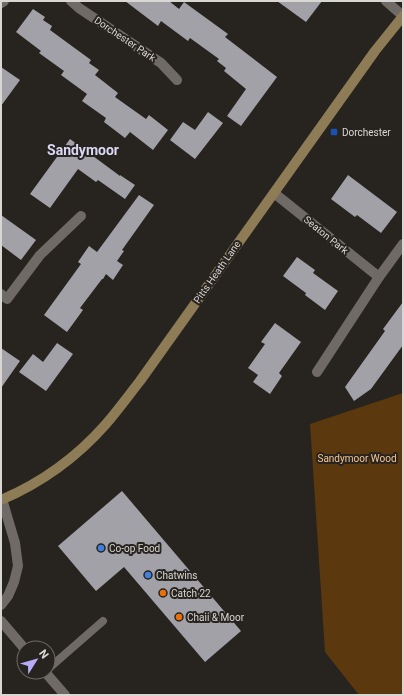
<svg xmlns="http://www.w3.org/2000/svg" width="404" height="696" font-family="Roboto,sans-serif">
	<style>
		.green { fill: #5b380d }
		.building { fill: #a1a1a7 }
		.lines { fill: none; stroke-linecap: round; stroke-linejoin: round }
		.lane { stroke: #6f6a65; stroke-width: 8 }
		.street { stroke: #6f6a65; stroke-width: 10 }
		.secondary { stroke: #8d7c56; stroke-width: 10 }
		.transit-dot { fill: #1a4fb4; stroke: #27231f; stroke-width: 1.5 }
		.shop-dot { fill: #3f7fe0; stroke: #27231f; stroke-width: 1.5 }
		.food-dot { fill: #e8710a; stroke: #27231f; stroke-width: 1.5 }
		.labels { text-anchor: middle; dominant-baseline: central; stroke-width: 4; stroke-linejoin: round; paint-order: stroke }
		.street-label { font-size: 10px; fill: #d9d7d4; stroke: #27231f }
		.poi-label { font-size: 10px; fill: #d9d7d4; stroke: #27231f; text-anchor: start }
		.park-label { font-size: 10px; fill: #f7c694; stroke: #27231f }
		.district-label { font-size: 14px; font-weight: bold; fill: #dbd8f5; stroke: #27231f }
	</style>
	<rect width="100%" height="100%" fill="#27231f"/>
	<polygon class="green" points="403,393 403,695 359,695 325,652 310,424"/>
	<g class="building">
		<polygon points="125,1 169,1 179,9 184,2 228,34 225,37 277,77 241,126 227,116 246,89 224,71 226,68 217,61 219,59 190,38 188,41 161,21 158,26"/>
		<polygon points="277,1 322,1 306,22"/>
		<polygon points="33,9 45,17 43,20 52,26 50,30 91,60 89,63 99,70 95,75 118,93 115,97 146,119 149,115 168,130 153,150 130,132 125,138 104,122 106,118 82,101 87,94 61,75 64,71 39,53 41,51 16,32"/>
		<polygon points="1,67 20,80 1,106"/>
		<polygon points="208,112 223,123 195,159 170,140 183,122 195,130"/>
		<polygon points="70,139 120,176 120,175 135,185 125,199 98,180 96,182 78,169 50,208 30,194"/>
		<polygon points="348,175 397,212 381,233 357,215 355,217 331,199"/>
		<polygon points="139,195 154,205 122,250 124,251 117,261 123,265 113,280 106,274 103,279 102,279 80,308 83,310 67,332 44,315 81,264 78,262 89,246 97,252"/>
		<polygon points="1,215 36,240 21,260 1,245"/>
		<polygon points="297,257 315,270 313,273 338,291 325,310 305,295 306,293 283,276"/>
		<polygon points="403,302 403,345 371,389 354,401 345,387 385,331 383,329"/>
		<polygon points="275,323 301,342 279,373 282,376 270,394 253,382 258,375 248,368 265,344 261,342"/>
		<polygon points="57,343 73,354 46,391 19,372 33,354 43,362"/>
		<polygon points="1,348 20,361 1,388"/>
		<polygon points="122,491 241,631 205,662 124,567 96,591 58,546"/>
	</g>
	<g class="lines">
		<polyline class="lane" points="48,669 103,621"/>
		<g class="street">
			<polyline points="71,1 79,8 161,63 177,80"/>
			<polyline points="386,1 403,16"/>
			<polyline points="1,3 4,1"/>
			<polyline points="274,193 379,277"/>
			<polyline points="1,294 7,299 40,255 81,216"/>
			<polyline points="317,372 379,277 403,244"/>
			<polyline points="1,605 8,596 14,582 18,566 15,543 2,499"/>
			<polyline points="1,621 24,648"/>
			<polyline points="45,672 65,695"/>
		</g>
		<path class="secondary" d="M1,500C41,483 77,457 106,424C118,410 129,395 140,381L375,51L403,16"/>
	</g>
	<rect class="transit-dot" x="330" y="128" width="8" height="8" rx="2"/>
	<g class="shop-dot">
		<circle cx="101" cy="548" r="4"/>
		<circle cx="148" cy="575" r="4"/>
	</g>
	<g class="food-dot">
		<circle cx="163" cy="593" r="4"/>
		<circle cx="179" cy="617" r="4"/>
	</g>
	<g class="labels">
		<g class="street-label">
			<text transform="translate(125 39) rotate(34)">Dorchester Park</text>
			<text transform="translate(326 235) rotate(39)">Seaton Park</text>
			<text transform="translate(217 272) rotate(-55)">Pitts Heath Lane</text>
		</g>
		<g class="poi-label">
			<text x="342" y="132">Dorchester</text>
			<text x="109" y="548">Co-op Food</text>
			<text x="156" y="575">Chatwins</text>
			<text x="171" y="593">Catch 22</text>
			<text x="187" y="617">Chaii &amp; Moor</text>
		</g>
		<g class="park-label">
			<text x="357" y="458">Sandymoor Wood</text>
		</g>
		<g class="district-label">
			<text x="83" y="150">Sandymoor</text>
		</g>
	</g>
	<rect width="404" height="696" fill="none" stroke="#d9d7d4" stroke-width="4"/>
	<g transform="translate(36 660) rotate(53)"><circle r="19" fill="#27231f" stroke="#6e6b67"/>
	<path d="M0-3L7 15L0 10L-7 15Z" fill="#b6acf8"/>
	<text y="-6" font-size="11" font-weight="bold" text-anchor="middle" fill="#d9d7d4">N</text>
	</g>
</svg>
